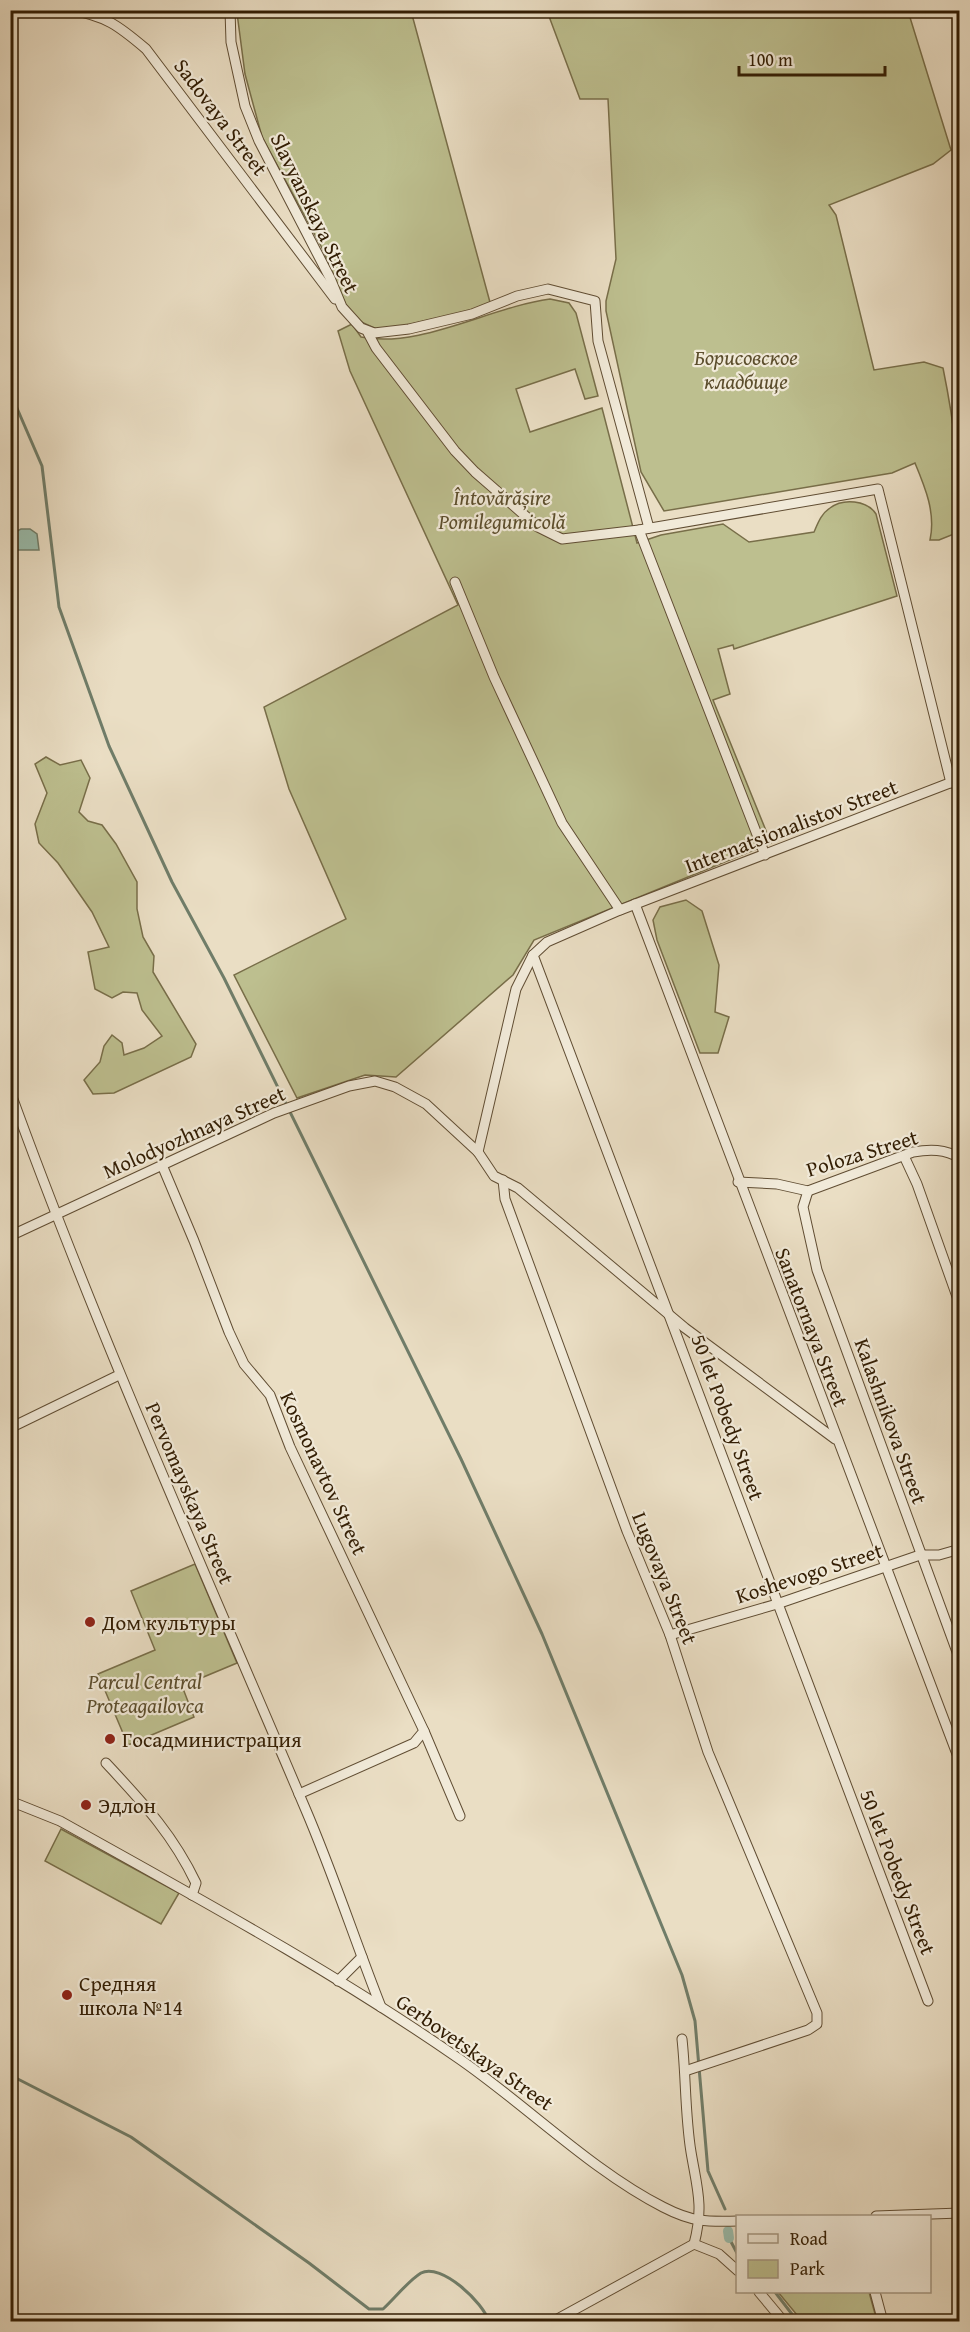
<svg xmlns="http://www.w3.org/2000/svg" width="970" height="2332" font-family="'Gentium Book Plus',serif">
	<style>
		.green { fill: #bdbf8f; stroke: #786e49; stroke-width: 1.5 }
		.water { fill: #99bdad; stroke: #707d69; stroke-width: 1.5 }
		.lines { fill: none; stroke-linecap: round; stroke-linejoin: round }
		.stream { stroke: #707d69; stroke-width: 3 }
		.canal { stroke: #99bdad; stroke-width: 10 }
		.minor-casing { stroke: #604d33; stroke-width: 11 }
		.minor { stroke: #f1ead9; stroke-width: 9 }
		.poi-dot { fill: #8f2418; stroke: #f1ead9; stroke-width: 2 }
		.labels { text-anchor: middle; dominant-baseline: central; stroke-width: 4.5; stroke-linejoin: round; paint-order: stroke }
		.street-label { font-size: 21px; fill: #321d03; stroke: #f1ead9 }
		.park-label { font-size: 21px; font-style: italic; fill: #5c4e2d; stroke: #f1ead9 }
		.poi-label { font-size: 21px; fill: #321d03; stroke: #f1ead9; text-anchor: start }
	</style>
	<rect width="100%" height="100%" fill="#eadec4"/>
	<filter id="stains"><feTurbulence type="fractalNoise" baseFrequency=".00333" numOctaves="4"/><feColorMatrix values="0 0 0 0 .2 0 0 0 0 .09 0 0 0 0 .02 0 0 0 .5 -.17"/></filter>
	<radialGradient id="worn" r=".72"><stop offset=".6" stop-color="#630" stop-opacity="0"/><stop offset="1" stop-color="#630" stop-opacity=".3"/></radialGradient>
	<g class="green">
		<polygon points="242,10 411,11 491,306 381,331 359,321 346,305 322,248 262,137 245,74 237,13"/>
		<path d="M547,11H908L951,150L933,164L829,205L836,215L874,370L924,362L943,368C955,427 960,472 959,532L939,540H930C936,513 925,487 915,463L892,473L664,511L641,472L606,311V301L616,259L608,99H580Z"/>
		<path d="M550,299L569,303L576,313L598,396L585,399L575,369L516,389L530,432L602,408L637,543L661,535L723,524L749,542L814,532C818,523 821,514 830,508C843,498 867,500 876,514L897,596L734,649L733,645L718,649L730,694L713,700L771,843L534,940L513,975L396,1077L365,1075L297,1098L234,975L346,919L289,789L264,707L458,605L350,371L338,331L352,324L361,337C420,349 490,307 550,299Z"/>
		<polygon points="46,757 60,765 81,760 90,778 79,812 88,821 102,825 116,844 137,882 137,909 143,937 154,956 153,972 196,1044 191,1057 114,1093 93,1094 84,1080 100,1062 104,1046 112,1035 122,1043 124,1055 144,1048 162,1036 142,1010 137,993 123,992 112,998 95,989 88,952 109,947 92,912 58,863 39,843 35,824 47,793 35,764"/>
		<polygon points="686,900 702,911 719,965 715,1012 729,1017 718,1053 700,1053 657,940 653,920 660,907"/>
		<polygon points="195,1564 237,1663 182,1686 194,1717 128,1745 98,1674 155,1650 131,1591"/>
		<polygon points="61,1829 179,1893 161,1924 45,1861"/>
		<polygon points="778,2292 869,2292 877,2321 802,2321"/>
	</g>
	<polygon class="water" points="21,529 30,529 37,534 39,550 11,550 11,534"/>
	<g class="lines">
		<g class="stream">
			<polyline points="10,392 42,466 59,607 109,746 172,882 224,978 461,1459 542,1634 682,1975 695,2021 708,2171 725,2209"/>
			<path d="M10,2075L131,2137L309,2263L369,2309H383C395,2298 408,2281 421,2273C441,2262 484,2303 489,2322"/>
			<polyline points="729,2238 738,2255"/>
			<polyline points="775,2292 798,2322"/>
		</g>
		<polyline class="canal" points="728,2231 729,2238"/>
		<defs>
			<g id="minor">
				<path d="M69,10C105,15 119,26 146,49L335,299"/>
				<polyline points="230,10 231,42 245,106 259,141 330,278 342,307 361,328 374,333 409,329 472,314 517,296 548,289 595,301 598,341 649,528"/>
				<polyline points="368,333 376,348 455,451 475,472 538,527 562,539 639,530 878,489 951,783"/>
				<polyline points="639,530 765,855"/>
				<polyline points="455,582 494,677 562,823 620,910"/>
				<polyline points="635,904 960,1762"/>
				<path d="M10,1091C98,1334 204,1570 305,1808C333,1873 355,1941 381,2007"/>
				<polyline points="478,1152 516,989 533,955"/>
				<polyline points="904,1156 917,1184 960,1305"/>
				<polyline points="162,1165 194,1241 229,1332 244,1364 270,1395 290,1447 424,1731 414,1743 299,1794"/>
				<polyline points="503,1180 505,1199 627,1531 670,1635 708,1752 817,2013 817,2024 808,2030 685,2071"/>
				<path d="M738,1182L777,1184L808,1191L913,1152C930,1149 945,1149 960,1158"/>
				<polyline points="808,1191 803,1207 817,1270 960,1660"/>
				<polyline points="10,1236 274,1113 349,1086 375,1081 395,1087 426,1104 478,1152 494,1176 518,1188 685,1328 835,1439"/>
				<polyline points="10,1428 119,1375"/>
				<polyline points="670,1635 777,1604 920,1555 939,1555 960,1549"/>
				<polyline points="424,1731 460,1816"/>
				<path d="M106,1763C143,1803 172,1833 196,1883L192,1895"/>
				<path d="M10,1801L60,1821C194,1896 331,1970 458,2058C525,2104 592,2171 663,2207C692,2222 706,2222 738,2221"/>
				<polyline points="338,1981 362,1957"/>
				<path d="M928,2001C795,1652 667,1302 533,955L547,942L620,910L960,779"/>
				<polyline points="876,2216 960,2213"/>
				<polyline points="694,2244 719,2254 738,2271"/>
				<polyline points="759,2292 784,2322"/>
				<polyline points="875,2292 883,2322"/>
				<polyline points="10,2315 21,2322"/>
				<path d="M552,2322L694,2244C704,2206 697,2188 691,2152C685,2115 686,2076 682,2039"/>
			</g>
		</defs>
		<use href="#minor" class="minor-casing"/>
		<use href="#minor" class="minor"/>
	</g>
	<g class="poi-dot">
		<circle cx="90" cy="1622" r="6"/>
		<circle cx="110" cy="1739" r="6"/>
		<circle cx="86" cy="1805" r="6"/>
		<circle cx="67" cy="1995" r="6"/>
	</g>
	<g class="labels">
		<g class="street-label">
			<text transform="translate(221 117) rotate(53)">Sadovaya Street</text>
			<text transform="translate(315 213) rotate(64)">Slavyanskaya Street</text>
			<text transform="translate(791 826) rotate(-21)">Internatsionalistov Street</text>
			<text transform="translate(194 1132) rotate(-24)">Molodyozhnaya Street</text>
			<text transform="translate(862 1153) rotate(-17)">Poloza Street</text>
			<text transform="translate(812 1327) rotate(69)">Sanatornaya Street</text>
			<text transform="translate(728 1417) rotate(70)">50 let Pobedy Street</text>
			<text transform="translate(891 1421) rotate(70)">Kalashnikova Street</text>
			<text transform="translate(324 1473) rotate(65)">Kosmonavtov Street</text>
			<text transform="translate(190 1493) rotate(67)">Pervomayskaya Street</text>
			<text transform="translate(809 1573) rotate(-18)">Koshevogo Street</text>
			<text transform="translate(665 1578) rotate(68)">Lugovaya Street</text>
			<text transform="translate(898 1872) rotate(69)">50 let Pobedy Street</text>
			<text transform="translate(475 2052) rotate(35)">Gerbovetskaya Street</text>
		</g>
		<g class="park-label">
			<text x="746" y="357">Борисовское<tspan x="746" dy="24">кладбище</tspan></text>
			<text x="502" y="497">Întovărășire<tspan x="502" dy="24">Pomilegumicolă</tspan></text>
			<text x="145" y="1681">Parcul Central<tspan x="145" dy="24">Proteagailovca</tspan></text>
		</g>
		<g class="poi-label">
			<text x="102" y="1622">Дом культуры</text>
			<text x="122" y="1739">Госадминистрация</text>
			<text x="98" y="1805">Эдлон</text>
			<text x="79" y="1983">Средняя<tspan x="79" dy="24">школа №14</tspan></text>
		</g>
	</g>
	<rect width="970" height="2332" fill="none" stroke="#eadec4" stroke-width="36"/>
	<rect x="12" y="12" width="946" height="2308" fill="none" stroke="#321d03" stroke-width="3"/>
	<rect x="18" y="18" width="934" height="2296" fill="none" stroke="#321d03" stroke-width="1.5"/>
	<rect x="736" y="2215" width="195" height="78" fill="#f1ead9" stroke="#a59883" stroke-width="1.5"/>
	<rect x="748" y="2234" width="30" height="9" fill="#f1ead9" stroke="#a59883" stroke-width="1.5"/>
	<text x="790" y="2245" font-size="18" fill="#321d03">Road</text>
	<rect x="748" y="2260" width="30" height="18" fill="#bdbf8f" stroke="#a59883" stroke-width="1.5"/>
	<text x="790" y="2275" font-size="18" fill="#321d03">Park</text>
	<path d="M739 66v9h146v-9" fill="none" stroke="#321d03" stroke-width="3"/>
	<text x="748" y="66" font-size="18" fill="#321d03" stroke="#f1ead9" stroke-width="4.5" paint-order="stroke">100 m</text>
	<rect width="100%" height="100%" filter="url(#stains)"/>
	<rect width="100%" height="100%" fill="url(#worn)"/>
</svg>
